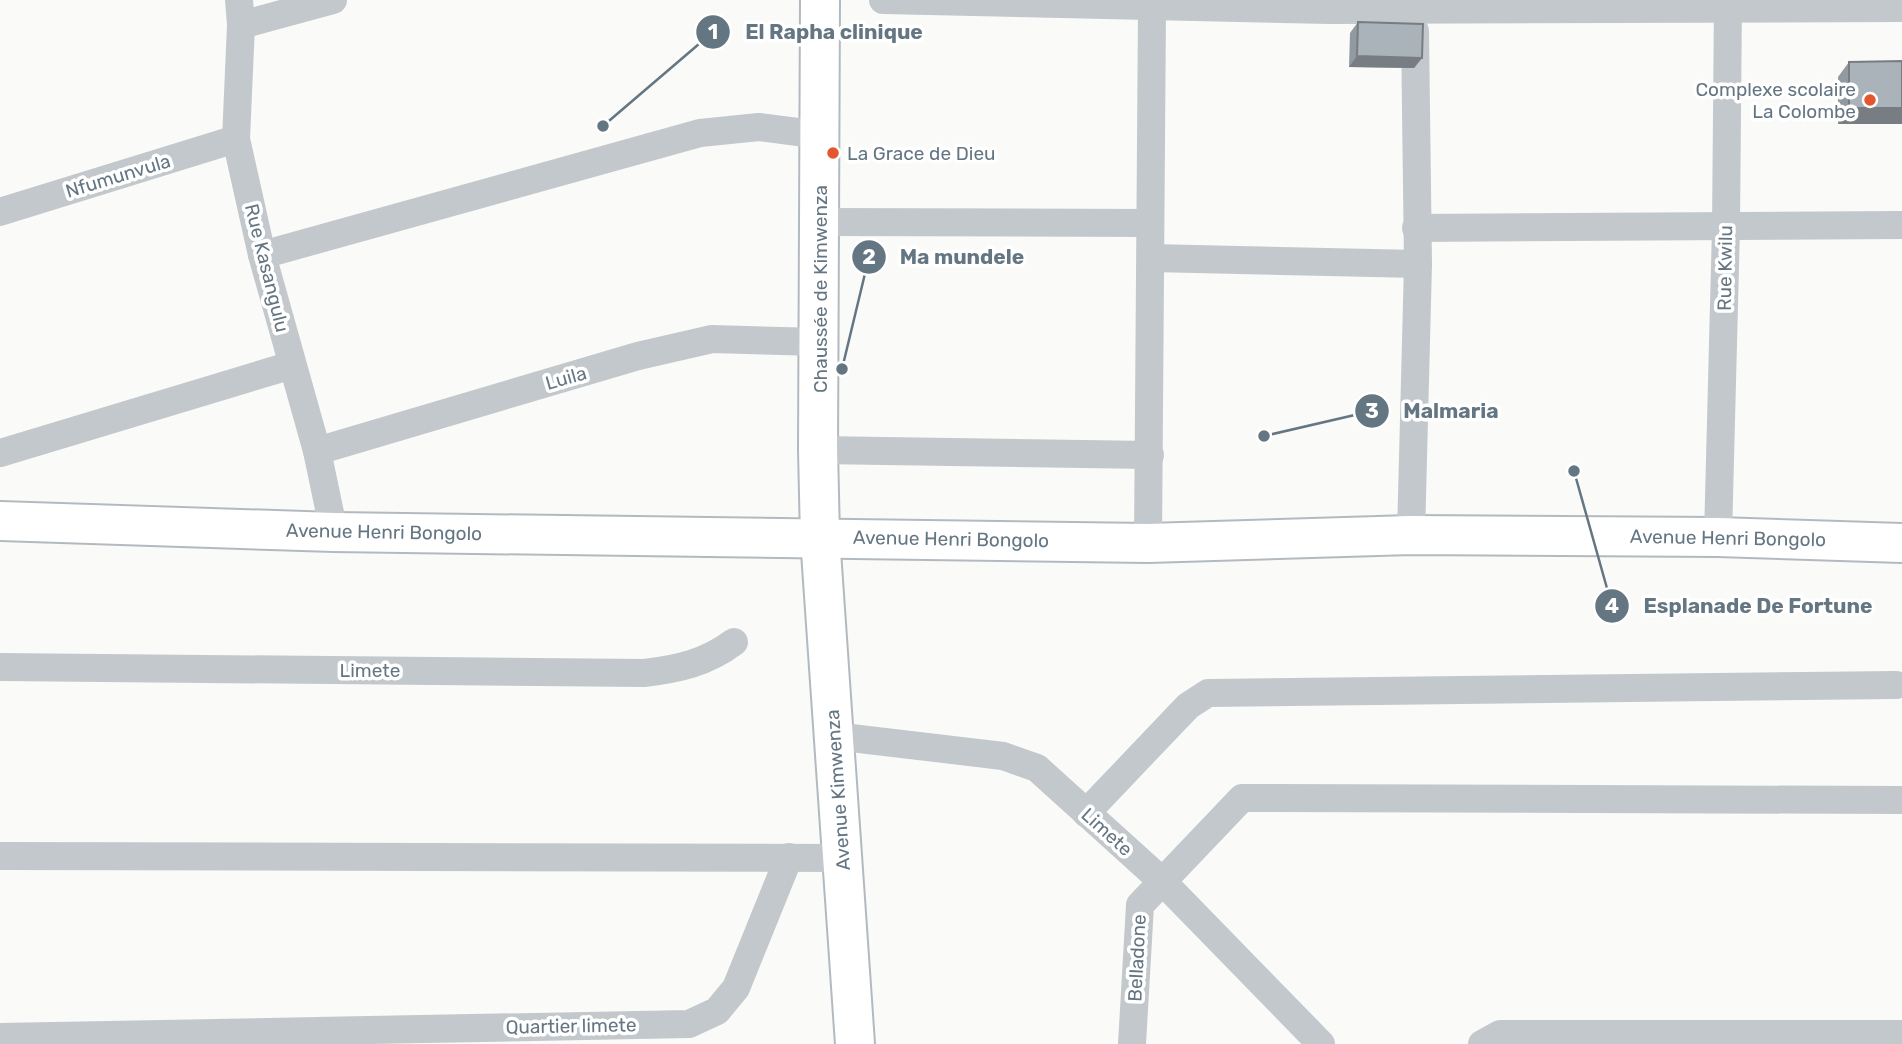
<svg xmlns="http://www.w3.org/2000/svg" width="1902" height="1044" font-family="Rubik,sans-serif">
	<style>
		.lines { fill: none; stroke-linecap: round; stroke-linejoin: round }
		.secondary-casing { stroke: #b3babf; stroke-width: 42 }
		.street { stroke: #c3c8cc; stroke-width: 28 }
		.secondary { stroke: #fff; stroke-width: 38 }
		.wall { fill: #929a9f }
		.shaded-wall { fill: #777d82 }
		.building { fill: #aab3b9; stroke: #777d82; stroke-width: 2 }
		.poi-dot { fill: #e4572e; stroke: #fff; stroke-width: 2.5 }
		.labels { text-anchor: middle; dominant-baseline: central; stroke-width: 7; stroke-linejoin: round; paint-order: stroke }
		.poi-label { font-size: 19px; fill: #657683; stroke: #fff; text-anchor: end }
		.street-label { font-size: 19px; fill: #657683; stroke: #fff }
		.leader { fill: none; stroke: #657683; stroke-width: 2.5 }
		.callout-dot { fill: #657683; stroke: #fff; stroke-width: 2.5 }
		.mark-label { font-size: 21px; text-anchor: middle; font-weight: bold; fill: #fff }
		.callout-label { font-size: 21px; text-anchor: middle; font-weight: bold; fill: #657683; stroke: #fff; stroke-width: 7; stroke-linejoin: round; paint-order: stroke }
	</style>
	<rect width="100%" height="100%" fill="#fafaf8"/>
	<g class="lines">
		<defs>
			<g id="secondary">
				<polyline points="820,0 818,450 820,537 855,1044"/>
				<polyline points="0,521 334,532 1148,543 1411,535 1718,537 1902,543"/>
			</g>
		</defs>
		<use href="#secondary" class="secondary-casing"/>
		<g class="street">
			<polyline points="239,0 241,25 236,139 262,255 317,451 334,532"/>
			<polyline points="883,0 1330,10 1902,8"/>
			<polyline points="241,25 333,0"/>
			<polyline points="0,212 236,139"/>
			<polyline points="820,222 1149,223"/>
			<polyline points="1416,228 1902,225"/>
			<polyline points="262,255 700,133 759,127 821,135"/>
			<polyline points="1151,258 1418,264"/>
			<polyline points="818,450 1150,455"/>
			<polyline points="317,451 638,356 712,339 820,342"/>
			<polyline points="0,453 292,365"/>
			<polyline points="1411,535 1418,264 1415,31"/>
			<polyline points="1718,537 1726,227 1728,0"/>
			<polyline points="1148,543 1152,8"/>
			<path d="M0,667L644,673C678,669 706,663 734,642"/>
			<polyline points="834,736 1003,756 1037,768 1163,882 1321,1044"/>
			<polyline points="1086,813 1188,706 1208,693 1896,685"/>
			<polyline points="0,856 842,858"/>
			<polyline points="0,1037 689,1024 717,1011 736,988 789,857"/>
			<polyline points="1132,1044 1140,905 1242,798 1902,800"/>
			<polyline points="1482,1044 1500,1034 1902,1034"/>
		</g>
		<use href="#secondary" class="secondary"/>
	</g>
	<g class="wall">
		<polygon points="1358,22 1422,58 1414,68 1349,67 1350,33"/>
		<polygon points="1902,61 1838,124 1838,77 1849,62"/>
	</g>
	<g class="shaded-wall">
		<polygon points="1357,56 1422,58 1414,68 1349,67"/>
		<polygon points="1849,108 1902,108 1902,124 1838,124"/>
	</g>
	<g class="building">
		<polygon points="1358,22 1423,24 1422,58 1357,56"/>
		<polygon points="1902,61 1902,108 1849,108 1849,62"/>
	</g>
	<g class="poi-dot">
		<circle cx="1870" cy="100" r="7"/>
		<circle cx="833" cy="153" r="7"/>
	</g>
	<g class="labels">
		<g class="poi-label">
			<text x="1856" y="89">Complexe scolaire<tspan x="1856" dy="22">La Colombe</tspan></text>
			<text x="847" y="153" text-anchor="start">La Grace de Dieu</text>
		</g>
		<g class="street-label">
			<text transform="translate(118 176) rotate(-17)">Nfumunvula</text>
			<text transform="translate(267 268) rotate(76)">Rue Kasangulu</text>
			<text transform="translate(1725 268) rotate(-89)">Rue Kwilu</text>
			<text transform="translate(820 289) rotate(-90)">Chaussée de Kimwenza</text>
			<text transform="translate(566 378) rotate(-16)">Luila</text>
			<text transform="translate(384 532) rotate(1)">Avenue Henri Bongolo</text>
			<text transform="translate(1728 538) rotate(1)">Avenue Henri Bongolo</text>
			<text transform="translate(951 539) rotate(1)">Avenue Henri Bongolo</text>
			<text x="370" y="670">Limete</text>
			<text transform="translate(838 790) rotate(-94)">Avenue Kimwenza</text>
			<text transform="translate(1107 832) rotate(42)">Limete</text>
			<text transform="translate(1137 958) rotate(-87)">Belladone</text>
			<text transform="translate(571 1026) rotate(-1)">Quartier limete</text>
		</g>
	</g>
	<path class="leader" d="M603 126L713 32M842 369L869 257M1264 436L1372 411M1574 471L1612 606"/>
	<g class="callout-dot">
		<circle cx="603" cy="126" r="7"/>
		<circle cx="842" cy="369" r="7"/>
		<circle cx="1264" cy="436" r="7"/>
		<circle cx="1574" cy="471" r="7"/>
		<circle cx="713" cy="32" r="18"/>
		<circle cx="869" cy="257" r="18"/>
		<circle cx="1372" cy="411" r="18"/>
		<circle cx="1612" cy="606" r="18"/>
	</g>
	<g class="mark-label">
		<text x="713" y="39">1</text>
		<text x="869" y="264">2</text>
		<text x="1372" y="418">3</text>
		<text x="1612" y="613">4</text>
	</g>
	<g class="callout-label">
		<text x="834" y="39">El Rapha clinique</text>
		<text x="962" y="264">Ma mundele</text>
		<text x="1451" y="418">Malmaria</text>
		<text x="1758" y="613">Esplanade De Fortune</text>
	</g>
</svg>
